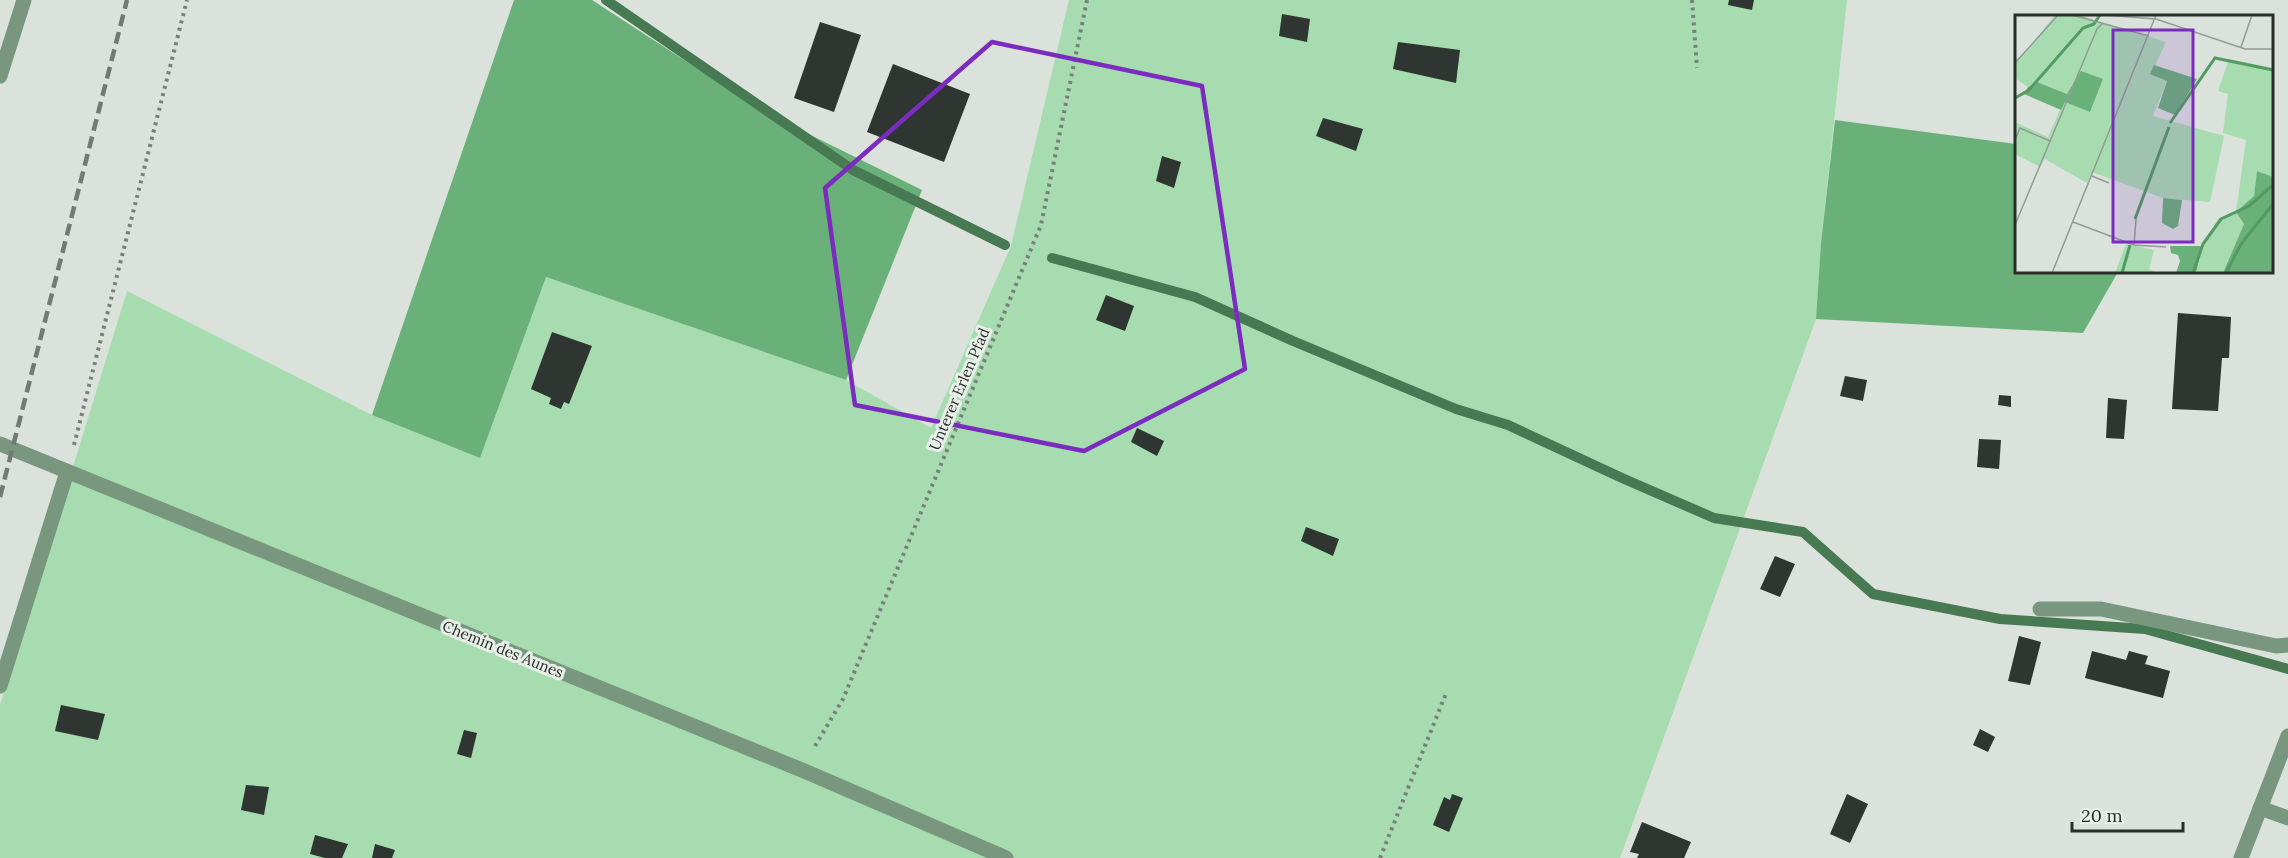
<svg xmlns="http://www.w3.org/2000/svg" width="2288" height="858" font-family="Lora,serif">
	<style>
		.green { fill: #a6dcb0 }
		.forest { fill: #69b179 }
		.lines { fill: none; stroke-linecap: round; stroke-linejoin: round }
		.stream { stroke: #477952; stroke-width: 10 }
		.building { fill: #2f3530 }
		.path { stroke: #7a7f7b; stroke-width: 4; stroke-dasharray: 3 4.5; stroke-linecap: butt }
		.minor { stroke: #79967e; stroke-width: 15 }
		.rail { stroke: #747975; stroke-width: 4.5; stroke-dasharray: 12 6; stroke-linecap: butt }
		.marked { fill: none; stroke: #7b2cbf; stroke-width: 4.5; stroke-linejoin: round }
		.labels { text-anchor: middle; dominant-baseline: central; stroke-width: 6; stroke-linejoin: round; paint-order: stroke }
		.street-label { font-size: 15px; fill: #2a2d2b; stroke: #e7efe8 }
		.inset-river { fill: none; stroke: #539a63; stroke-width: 3 }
		.inset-road { fill: none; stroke: #949a95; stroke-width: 1.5 }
		.view { fill: #7b2cbf; fill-opacity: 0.15; stroke: #7b2cbf; stroke-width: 3 }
		.inset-edge { fill: none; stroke: #2a2d2b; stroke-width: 3 }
	</style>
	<rect width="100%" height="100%" fill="#dae2db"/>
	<polygon class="green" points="1069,0 1847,0 1821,243 1816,319 1620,858 0,858 0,705 127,291 372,415 480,458 546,277 846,380 931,428 1011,246"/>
	<g class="forest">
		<polygon points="514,0 592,0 764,112 922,190 846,380 546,277 480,458 372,415"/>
		<polygon points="1835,120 2016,144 2016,272 2118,272 2083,333 1816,319 1821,243"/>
	</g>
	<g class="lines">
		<g class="stream">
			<polyline points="606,0 853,170 1005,245"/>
			<polyline points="1052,258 1195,297 1293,341 1456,409 1508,425 1622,478 1714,518 1803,532 1873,594 2000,619 2145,629 2288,669"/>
		</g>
	</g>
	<g class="building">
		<polygon points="1729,0 1754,0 1752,10 1728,5"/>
		<polygon points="1282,14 1310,19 1307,42 1279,36"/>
		<polygon points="820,22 861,35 834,112 794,98"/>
		<polygon points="1398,42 1460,50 1456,83 1393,69"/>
		<polygon points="893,64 970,94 944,162 867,132"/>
		<polygon points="1323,118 1363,129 1356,151 1316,136"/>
		<polygon points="1162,156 1181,162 1174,188 1156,181"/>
		<polygon points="1106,295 1134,306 1125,331 1096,320"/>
		<polygon points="2178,313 2231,317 2229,358 2222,358 2218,411 2172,409"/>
		<polygon points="552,332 592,346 569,404 564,402 561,409 549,404 551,398 531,389"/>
		<polygon points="1845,376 1867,380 1863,401 1840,396"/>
		<polygon points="1999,395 2011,396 2011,407 1998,405"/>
		<polygon points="2108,398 2127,400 2124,439 2106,438"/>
		<polygon points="1137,428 1164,441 1157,456 1131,442"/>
		<polygon points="1979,439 2001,440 1999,469 1977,467"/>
		<polygon points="1306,527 1339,539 1333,556 1301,541"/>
		<polygon points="1775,556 1795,564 1780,597 1760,589"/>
		<polygon points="2019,636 2041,642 2030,685 2008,681"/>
		<polygon points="2092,651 2126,660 2129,651 2148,656 2145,664 2170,671 2163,698 2085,678"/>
		<polygon points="61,705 105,714 98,740 55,731"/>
		<polygon points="1980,729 1995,737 1988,752 1973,745"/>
		<polygon points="464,730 477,733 471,758 457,754"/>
		<polygon points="246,785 269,787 264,815 241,810"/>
		<polygon points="1452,794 1463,798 1449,832 1433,825 1444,797 1450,800"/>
		<polygon points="1847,794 1868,804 1850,843 1830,834"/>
		<polygon points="1642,822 1691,842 1684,858 1637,858 1639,854 1630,852"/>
		<polygon points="315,835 348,844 342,858 325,858 310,854"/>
		<polygon points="375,844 395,850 392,858 372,858"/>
	</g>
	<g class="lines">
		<g class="path">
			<polyline points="1692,0 1697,68"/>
			<polyline points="74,445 187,0"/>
			<polyline points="815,746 843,699 1041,225 1087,0"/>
			<polyline points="1380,858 1447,691"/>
		</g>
		<g class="minor">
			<polyline points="0,76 24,0"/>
			<polyline points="0,444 802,770 1006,858"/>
			<polyline points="2040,609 2101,609 2276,646 2288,645"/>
			<polyline points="0,686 67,472"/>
			<polyline points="2260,808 2288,818"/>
			<polyline points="2241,858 2288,736"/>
		</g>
		<polyline class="rail" points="0,497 127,0"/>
	</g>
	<path class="marked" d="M992,42L1202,86L1245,369L1084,451L855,405L825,188Z"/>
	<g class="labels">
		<g class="street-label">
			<text transform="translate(959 389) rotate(-67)">Unterer Erlen Pfad</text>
			<text transform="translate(503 649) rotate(22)">Chemin des Aunes</text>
		</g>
	</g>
	<g transform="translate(2015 15)">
		<rect width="258" height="258" fill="#dae2db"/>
		<path d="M40,0H64L151,27L136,59L152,66L138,101L209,121L195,187L148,183L77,157L72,168L30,144L25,152L0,139V107L33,122L52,79L22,67L13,72L0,63V45L11,37ZM214,44L258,53V162L242,157L239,182L221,197L229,209L208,258H181L187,234L203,204L221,197L231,125L208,118L213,79L203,76ZM111,229L139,235L134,254L142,258H100Z" fill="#a6dcb0"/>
		<path d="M139,50L182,64L160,100L143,93L152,66L135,59ZM66,56L88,64L75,97L50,87L46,95L9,79L13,72L22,67L52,79ZM242,156L258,162V258H208L229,209L221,197L239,181ZM148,183L167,185L163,211L158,214L147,208ZM155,231H187L181,258H161L165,246L163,240L156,238Z" fill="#69b179"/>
		<path class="inset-river" d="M0,83L14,75L68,13L79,9L85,0M155,108L200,43L258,55M120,204L154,112M107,258L115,230M178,258L188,229L206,204L234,191L258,170M211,258L226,229L258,189"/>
		<path class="inset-road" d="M57,0L134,21M90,0L141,4L230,34H258M226,32L237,0M0,48L43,0M0,125L5,113L35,126M77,161L94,168M58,207L119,230L151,232M0,210L82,14L88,8M119,230L121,204M37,258L141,0"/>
		<path class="view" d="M98,15H178V227H98Z"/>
		<rect width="258" height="258" class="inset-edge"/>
	</g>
	<path d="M2072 822v9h111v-9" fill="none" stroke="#2a2d2b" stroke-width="3"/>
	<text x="2081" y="822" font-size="18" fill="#2a2d2b" stroke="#e7efe8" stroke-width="4.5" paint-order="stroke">20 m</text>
</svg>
